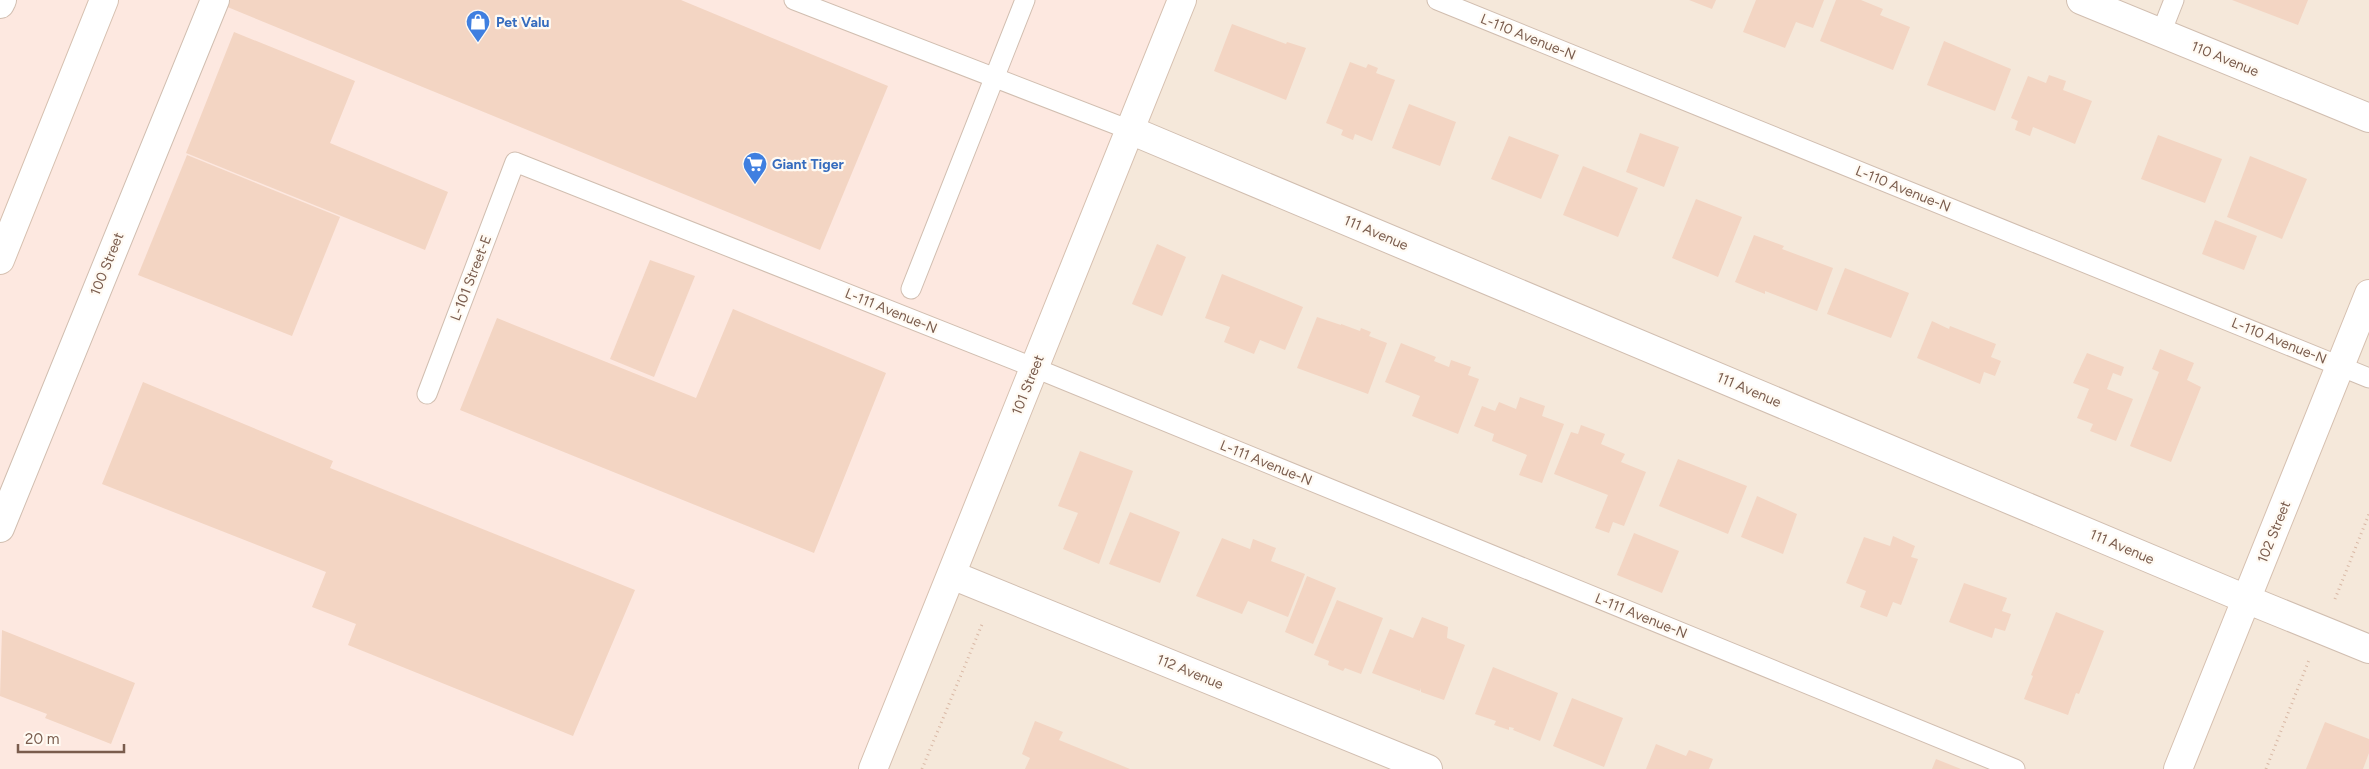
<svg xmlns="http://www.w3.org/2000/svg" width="2369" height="769" font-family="Figtree,sans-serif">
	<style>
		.residential { fill: #f5e8da }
		.commercial { fill: #fde8e0 }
		.building { fill: #f3d5c3 }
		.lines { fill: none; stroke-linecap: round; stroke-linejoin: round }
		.lane-casing { stroke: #d1beb0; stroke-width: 21 }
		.street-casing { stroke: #d1beb0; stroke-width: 30 }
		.secondary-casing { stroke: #d6c0b0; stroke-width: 30 }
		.path { stroke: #d9b8a5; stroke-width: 3; stroke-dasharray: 1 4; stroke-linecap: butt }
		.lane { stroke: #fff; stroke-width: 19 }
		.street { stroke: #fff; stroke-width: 28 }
		.secondary { stroke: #fff; stroke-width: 28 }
		.labels { text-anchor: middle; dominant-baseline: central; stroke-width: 4.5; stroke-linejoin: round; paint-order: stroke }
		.shop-label { font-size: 14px; font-weight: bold; fill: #366cbe; stroke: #fffaf3; text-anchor: start }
		.street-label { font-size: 14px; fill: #7a5c4d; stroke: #fffaf3 }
	</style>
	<rect width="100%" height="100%" fill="#fdf6ec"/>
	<polygon class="residential" points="1181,0 2369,0 2369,769 872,769"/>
	<polygon class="commercial" points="0,0 1182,0 872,769 0,769"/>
	<g class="building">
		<polygon points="228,0 681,0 888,86 820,250 225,6"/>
		<polygon points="1689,0 1716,0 1712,9"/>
		<polygon points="1756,0 1824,0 1813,28 1796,22 1785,48 1743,32"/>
		<polygon points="1836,0 1861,0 1883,9 1880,15 1910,27 1893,70 1820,41"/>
		<polygon points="2232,0 2308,0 2298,25"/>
		<polygon points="1232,24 1286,44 1287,42 1306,48 1286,100 1214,71"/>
		<polygon points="234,32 355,81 330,143 448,192 425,250 186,153"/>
		<polygon points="1944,41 2011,69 1995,111 1927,85"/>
		<polygon points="1350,62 1366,68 1368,64 1378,68 1376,73 1395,80 1372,141 1355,134 1353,140 1341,135 1343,130 1326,123"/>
		<polygon points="2049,75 2066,81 2063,90 2092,101 2075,144 2033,127 2030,136 2015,130 2018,121 2011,118 2028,76 2046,83"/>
		<polygon points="1409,104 1456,122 1440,166 1392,148"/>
		<polygon points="1640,133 1679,147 1664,187 1626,172"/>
		<polygon points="2158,135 2222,159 2205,203 2141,179"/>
		<polygon points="1509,136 1559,155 1541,199 1491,179"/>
		<polygon points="187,155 340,217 292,336 138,275"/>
		<polygon points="2250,156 2307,179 2282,239 2227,217"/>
		<polygon points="1583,166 1638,188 1618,237 1563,215"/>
		<polygon points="1696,199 1742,217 1718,277 1672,258"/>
		<polygon points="2215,220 2257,236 2244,270 2202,254"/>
		<polygon points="1754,235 1784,246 1782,249 1833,268 1817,311 1765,291 1765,294 1735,282"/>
		<polygon points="1157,244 1186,257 1162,316 1132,304"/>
		<polygon points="650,260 695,276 654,377 610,359"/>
		<polygon points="1845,268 1909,293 1891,338 1827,314"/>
		<polygon points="1222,274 1303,307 1285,350 1260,340 1254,354 1224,342 1230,327 1205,318"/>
		<polygon points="733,309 886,373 814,553 460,410 497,318 696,398"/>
		<polygon points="1317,317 1341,325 1341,324 1360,331 1361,328 1371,332 1369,336 1387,343 1368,394 1297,368"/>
		<polygon points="1932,321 1949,329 1950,326 1996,344 1991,357 2001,361 1995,376 1984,372 1980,384 1917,358"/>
		<polygon points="1401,343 1436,357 1434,361 1449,367 1451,360 1471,367 1468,375 1479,379 1458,434 1412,416 1420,396 1385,382"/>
		<polygon points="2160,349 2194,363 2187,380 2201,387 2171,462 2130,446 2159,372 2152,369"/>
		<polygon points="2087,353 2124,367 2121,376 2113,373 2107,389 2133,399 2116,441 2090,431 2093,424 2077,418 2089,389 2073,383"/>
		<polygon points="143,382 333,461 330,468 635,590 573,736 348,645 356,624 312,607 326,572 102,484"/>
		<polygon points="1520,397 1545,406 1542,416 1564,424 1542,483 1519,475 1527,455 1492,441 1494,434 1474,426 1482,406 1495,411 1499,402 1516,409"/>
		<polygon points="1581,425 1605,434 1601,444 1625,454 1621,462 1646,472 1624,526 1613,522 1609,533 1595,528 1608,495 1554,474 1571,432 1578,434"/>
		<polygon points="1080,451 1133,471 1099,564 1063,549 1078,513 1058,506"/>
		<polygon points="1678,459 1747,486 1728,534 1659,506"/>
		<polygon points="1757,496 1797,514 1783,554 1741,537"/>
		<polygon points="1130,512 1180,532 1160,583 1109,564"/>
		<polygon points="1634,533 1679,551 1662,593 1617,575"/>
		<polygon points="1893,536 1915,546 1911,557 1918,559 1901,605 1893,602 1887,617 1860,607 1866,591 1846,583 1864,537 1890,546"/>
		<polygon points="1222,538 1250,549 1253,539 1276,548 1271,561 1305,574 1288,617 1248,601 1242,614 1196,596"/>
		<polygon points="1307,576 1336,588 1313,644 1285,632"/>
		<polygon points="1964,583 2007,598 2002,611 2011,614 2005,631 1995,628 1992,638 1949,622"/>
		<polygon points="1337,600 1383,618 1361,674 1345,668 1343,671 1328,665 1329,661 1314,655"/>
		<polygon points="2056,612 2104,631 2079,694 2076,693 2068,715 2024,699 2033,676 2031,675"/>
		<polygon points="1422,617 1448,627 1447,638 1465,645 1444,700 1421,692 1421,688 1420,691 1372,673 1390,629 1413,638"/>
		<polygon points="2,630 135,683 111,744 45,718 47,714 0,696"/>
		<polygon points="1493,667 1558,693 1540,741 1513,730 1514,728 1509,727 1509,730 1494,725 1496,721 1475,714"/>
		<polygon points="1572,698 1623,718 1604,767 1553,746"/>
		<polygon points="1035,721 1063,732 1059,740 1130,769 1025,769 1030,758 1022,754"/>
		<polygon points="2325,722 2369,739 2369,753 2363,769 2306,769"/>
		<polygon points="1656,744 1686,756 1689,750 1713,759 1709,769 1646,769"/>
		<polygon points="1936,759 1961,769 1932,769"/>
	</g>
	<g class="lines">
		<defs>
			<g id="lane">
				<polyline points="794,0 1130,130"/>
				<polyline points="1437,0 2369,378"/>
				<polyline points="2161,33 2174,0"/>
				<polyline points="911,289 1025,0"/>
				<polyline points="427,394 515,162 1035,368 2015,769"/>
			</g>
			<g id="street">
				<polyline points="2081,0 2369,118"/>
				<polyline points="0,4 2,0"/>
				<polyline points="1130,130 2246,599 2369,649"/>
				<polyline points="0,528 215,0"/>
				<polyline points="952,575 1428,769"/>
			</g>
			<g id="secondary">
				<polyline points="0,260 104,0"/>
				<polyline points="873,769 1182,0"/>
				<polyline points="2178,769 2369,294"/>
			</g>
		</defs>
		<use href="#lane" class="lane-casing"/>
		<use href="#street" class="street-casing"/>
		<use href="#secondary" class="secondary-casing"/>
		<g class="path">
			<polyline points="2335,599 2369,514"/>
			<polyline points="922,769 983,622"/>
			<polyline points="2266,769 2309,660"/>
		</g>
		<use href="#lane" class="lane"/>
		<use href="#street" class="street"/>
		<use href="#secondary" class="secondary"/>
	</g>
	<defs>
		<symbol id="shop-pin" viewBox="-11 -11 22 30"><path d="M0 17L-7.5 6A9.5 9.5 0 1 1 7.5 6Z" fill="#3f7fe0" stroke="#fffaf3"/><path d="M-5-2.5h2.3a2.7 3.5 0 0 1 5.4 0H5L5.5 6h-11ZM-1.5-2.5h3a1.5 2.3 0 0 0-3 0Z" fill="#fff"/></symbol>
		<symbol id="supermarket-pin" viewBox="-11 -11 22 30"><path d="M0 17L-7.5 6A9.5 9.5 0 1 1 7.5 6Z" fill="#3f7fe0" stroke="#fffaf3"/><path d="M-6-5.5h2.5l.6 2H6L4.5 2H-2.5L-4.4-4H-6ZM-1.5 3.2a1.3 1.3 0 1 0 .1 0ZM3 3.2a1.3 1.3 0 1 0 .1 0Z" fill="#fff"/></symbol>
	</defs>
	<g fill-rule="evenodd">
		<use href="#shop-pin" x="464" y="8" width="28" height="38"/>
		<use href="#supermarket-pin" x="741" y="150" width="28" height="38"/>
	</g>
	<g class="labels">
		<g class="shop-label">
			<text x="496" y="22">Pet Valu</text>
			<text x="772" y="164">Giant Tiger</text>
		</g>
		<g class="street-label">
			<text transform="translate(1528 37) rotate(22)">L-110 Avenue-N</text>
			<text transform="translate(2225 59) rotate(22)">110 Avenue</text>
			<text transform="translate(1903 189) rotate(22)">L-110 Avenue-N</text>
			<text transform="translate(1376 233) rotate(23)">111 Avenue</text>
			<text transform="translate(107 264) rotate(-68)">100 Street</text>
			<text transform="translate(471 278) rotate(-69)">L-101 Street-E</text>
			<text transform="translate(891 311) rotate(22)">L-111 Avenue-N</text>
			<text transform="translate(2279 341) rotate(22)">L-110 Avenue-N</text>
			<text transform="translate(1028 385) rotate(-68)">101 Street</text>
			<text transform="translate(1749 390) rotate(23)">111 Avenue</text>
			<text transform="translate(1266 463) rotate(22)">L-111 Avenue-N</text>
			<text transform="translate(2274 532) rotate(-68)">102 Street</text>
			<text transform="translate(2122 547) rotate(23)">111 Avenue</text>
			<text transform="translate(1641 616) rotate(22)">L-111 Avenue-N</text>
			<text transform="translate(1190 672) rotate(22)">112 Avenue</text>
		</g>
	</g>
	<path d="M18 744v8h106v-8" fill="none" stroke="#7a5c4d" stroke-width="2.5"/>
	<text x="25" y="744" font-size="15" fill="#7a5c4d" stroke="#fffaf3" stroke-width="4" paint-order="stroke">20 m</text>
</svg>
